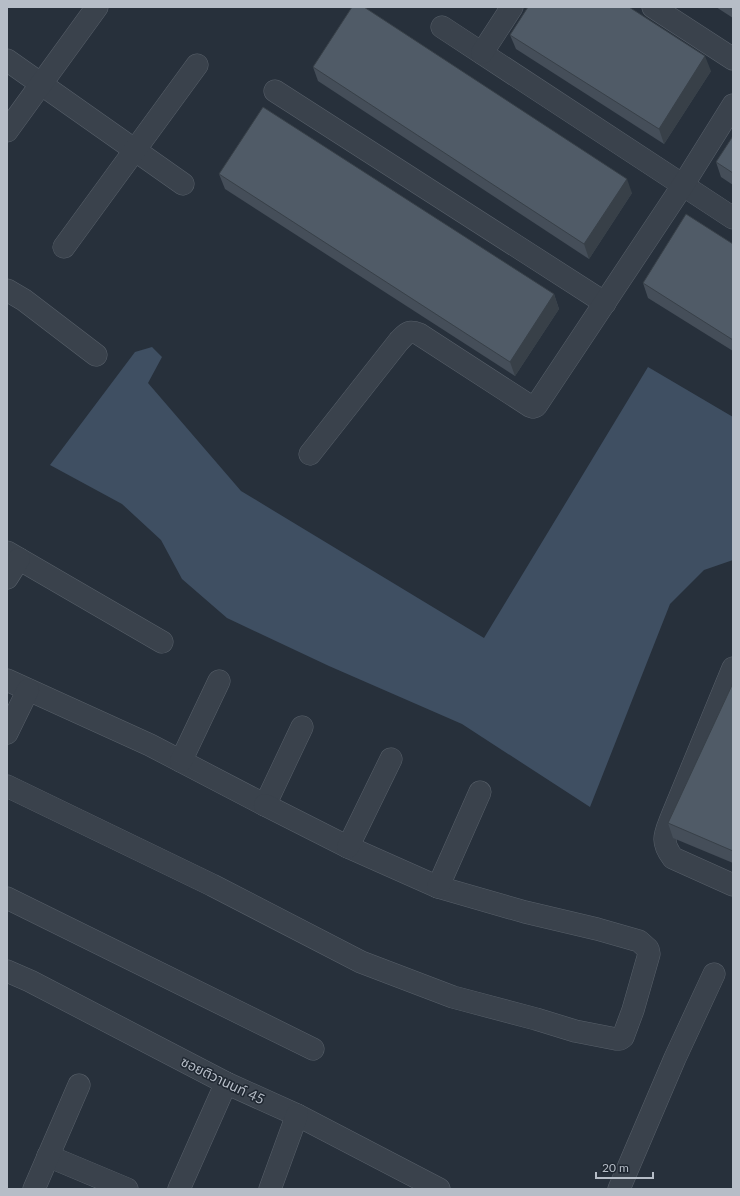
<svg xmlns="http://www.w3.org/2000/svg" width="740" height="1196" font-family="Lato,'Noto Sans Thai',sans-serif">
	<style>
		.water { fill: #3f4f62 }
		.lines { fill: none; stroke-linecap: round; stroke-linejoin: round }
		.minor-casing { stroke: #58606a; stroke-width: 23 }
		.minor { stroke: #3a424c; stroke-width: 22 }
		.wall { fill: #454e59 }
		.shaded-wall { fill: #384048 }
		.building { fill: #505b67; stroke: #384048 }
		.labels { text-anchor: middle; dominant-baseline: central; stroke-width: 3; stroke-linejoin: round; paint-order: stroke }
		.street-label { font-size: 14px; fill: #b6bdc7; stroke: #1f2731 }
	</style>
	<rect width="100%" height="100%" fill="#27303b"/>
	<polygon class="water" points="152,347 162,357 148,383 241,491 484,638 648,367 733,417 733,560 704,570 670,604 590,807 462,724 329,666 227,618 182,579 161,540 122,504 50,465 135,352"/>
	<g class="lines">
		<defs>
			<g id="minor">
				<polyline points="653,7 733,59"/>
				<polyline points="442,27 733,218"/>
				<polyline points="482,53 512,7"/>
				<polyline points="7,60 183,184"/>
				<polyline points="275,91 605,303"/>
				<polyline points="7,131 97,7"/>
				<polyline points="64,247 197,65"/>
				<polyline points="7,290 24,300 96,355"/>
				<path d="M310,454L399,341C407,333 408,330 419,334L530,406L533,407L536,406L683,185L733,105"/>
				<polyline points="7,552 162,642"/>
				<polyline points="7,578 19,559"/>
				<path d="M733,668L672,816C665,834 660,841 673,858L733,885"/>
				<polyline points="7,680 150,745 265,805 302,727"/>
				<polyline points="7,733 28,690"/>
				<polyline points="181,761 219,681"/>
				<polyline points="7,786 212,885 361,962 453,997 536,1019 575,1031 616,1039 620,1039 623,1037 633,1010 649,954 648,949 639,941 597,929 525,912 438,887 348,847 265,805"/>
				<polyline points="348,847 391,759"/>
				<polyline points="438,887 480,792"/>
				<polyline points="7,898 313,1049"/>
				<polyline points="7,971 30,981 226,1083 297,1115 439,1189"/>
				<polyline points="48,1156 127,1189"/>
				<polyline points="34,1189 79,1085"/>
				<polyline points="179,1189 226,1083"/>
				<polyline points="270,1189 297,1115"/>
				<polyline points="619,1189 675,1058 714,974"/>
			</g>
		</defs>
		<use href="#minor" class="minor-casing"/>
		<use href="#minor" class="minor"/>
	</g>
	<g class="wall">
		<polygon points="716,7 733,7 733,18"/>
		<polygon points="510,35 711,71 664,144 516,49"/>
		<polygon points="313,67 632,193 589,259 318,81"/>
		<polygon points="733,136 733,185 721,177 716,162"/>
		<polygon points="219,174 554,294 559,309 515,376 225,189"/>
		<polygon points="733,244 733,351 648,298 643,283"/>
		<polygon points="733,683 733,863 673,838 668,823"/>
	</g>
	<g class="shaded-wall">
		<polygon points="705,56 711,71 664,144 659,129"/>
		<polygon points="627,179 632,193 589,259 584,244"/>
		<polygon points="554,294 559,309 515,376 510,362"/>
	</g>
	<g class="building">
		<polygon points="352,7 364,7 627,179 584,244 313,67"/>
		<polygon points="528,7 629,7 705,56 659,129 510,35"/>
		<polygon points="729,7 733,7 733,10"/>
		<polygon points="263,107 554,294 510,362 219,174"/>
		<polygon points="733,136 733,173 716,162"/>
		<polygon points="686,214 733,244 733,340 643,283"/>
		<polygon points="733,683 733,851 668,823"/>
	</g>
	<g class="labels">
		<g class="street-label">
			<text transform="translate(223 1080) rotate(26)">ซอยติวานนท์ 45</text>
		</g>
	</g>
	<rect width="740" height="1196" fill="none" stroke="#b6bdc7" stroke-width="16"/>
	<path d="M596 1172v6h57v-6" fill="none" stroke="#b6bdc7" stroke-width="2"/>
	<text x="602" y="1172" font-size="12" fill="#b6bdc7" stroke="#1f2731" stroke-width="3" paint-order="stroke">20 m</text>
</svg>
